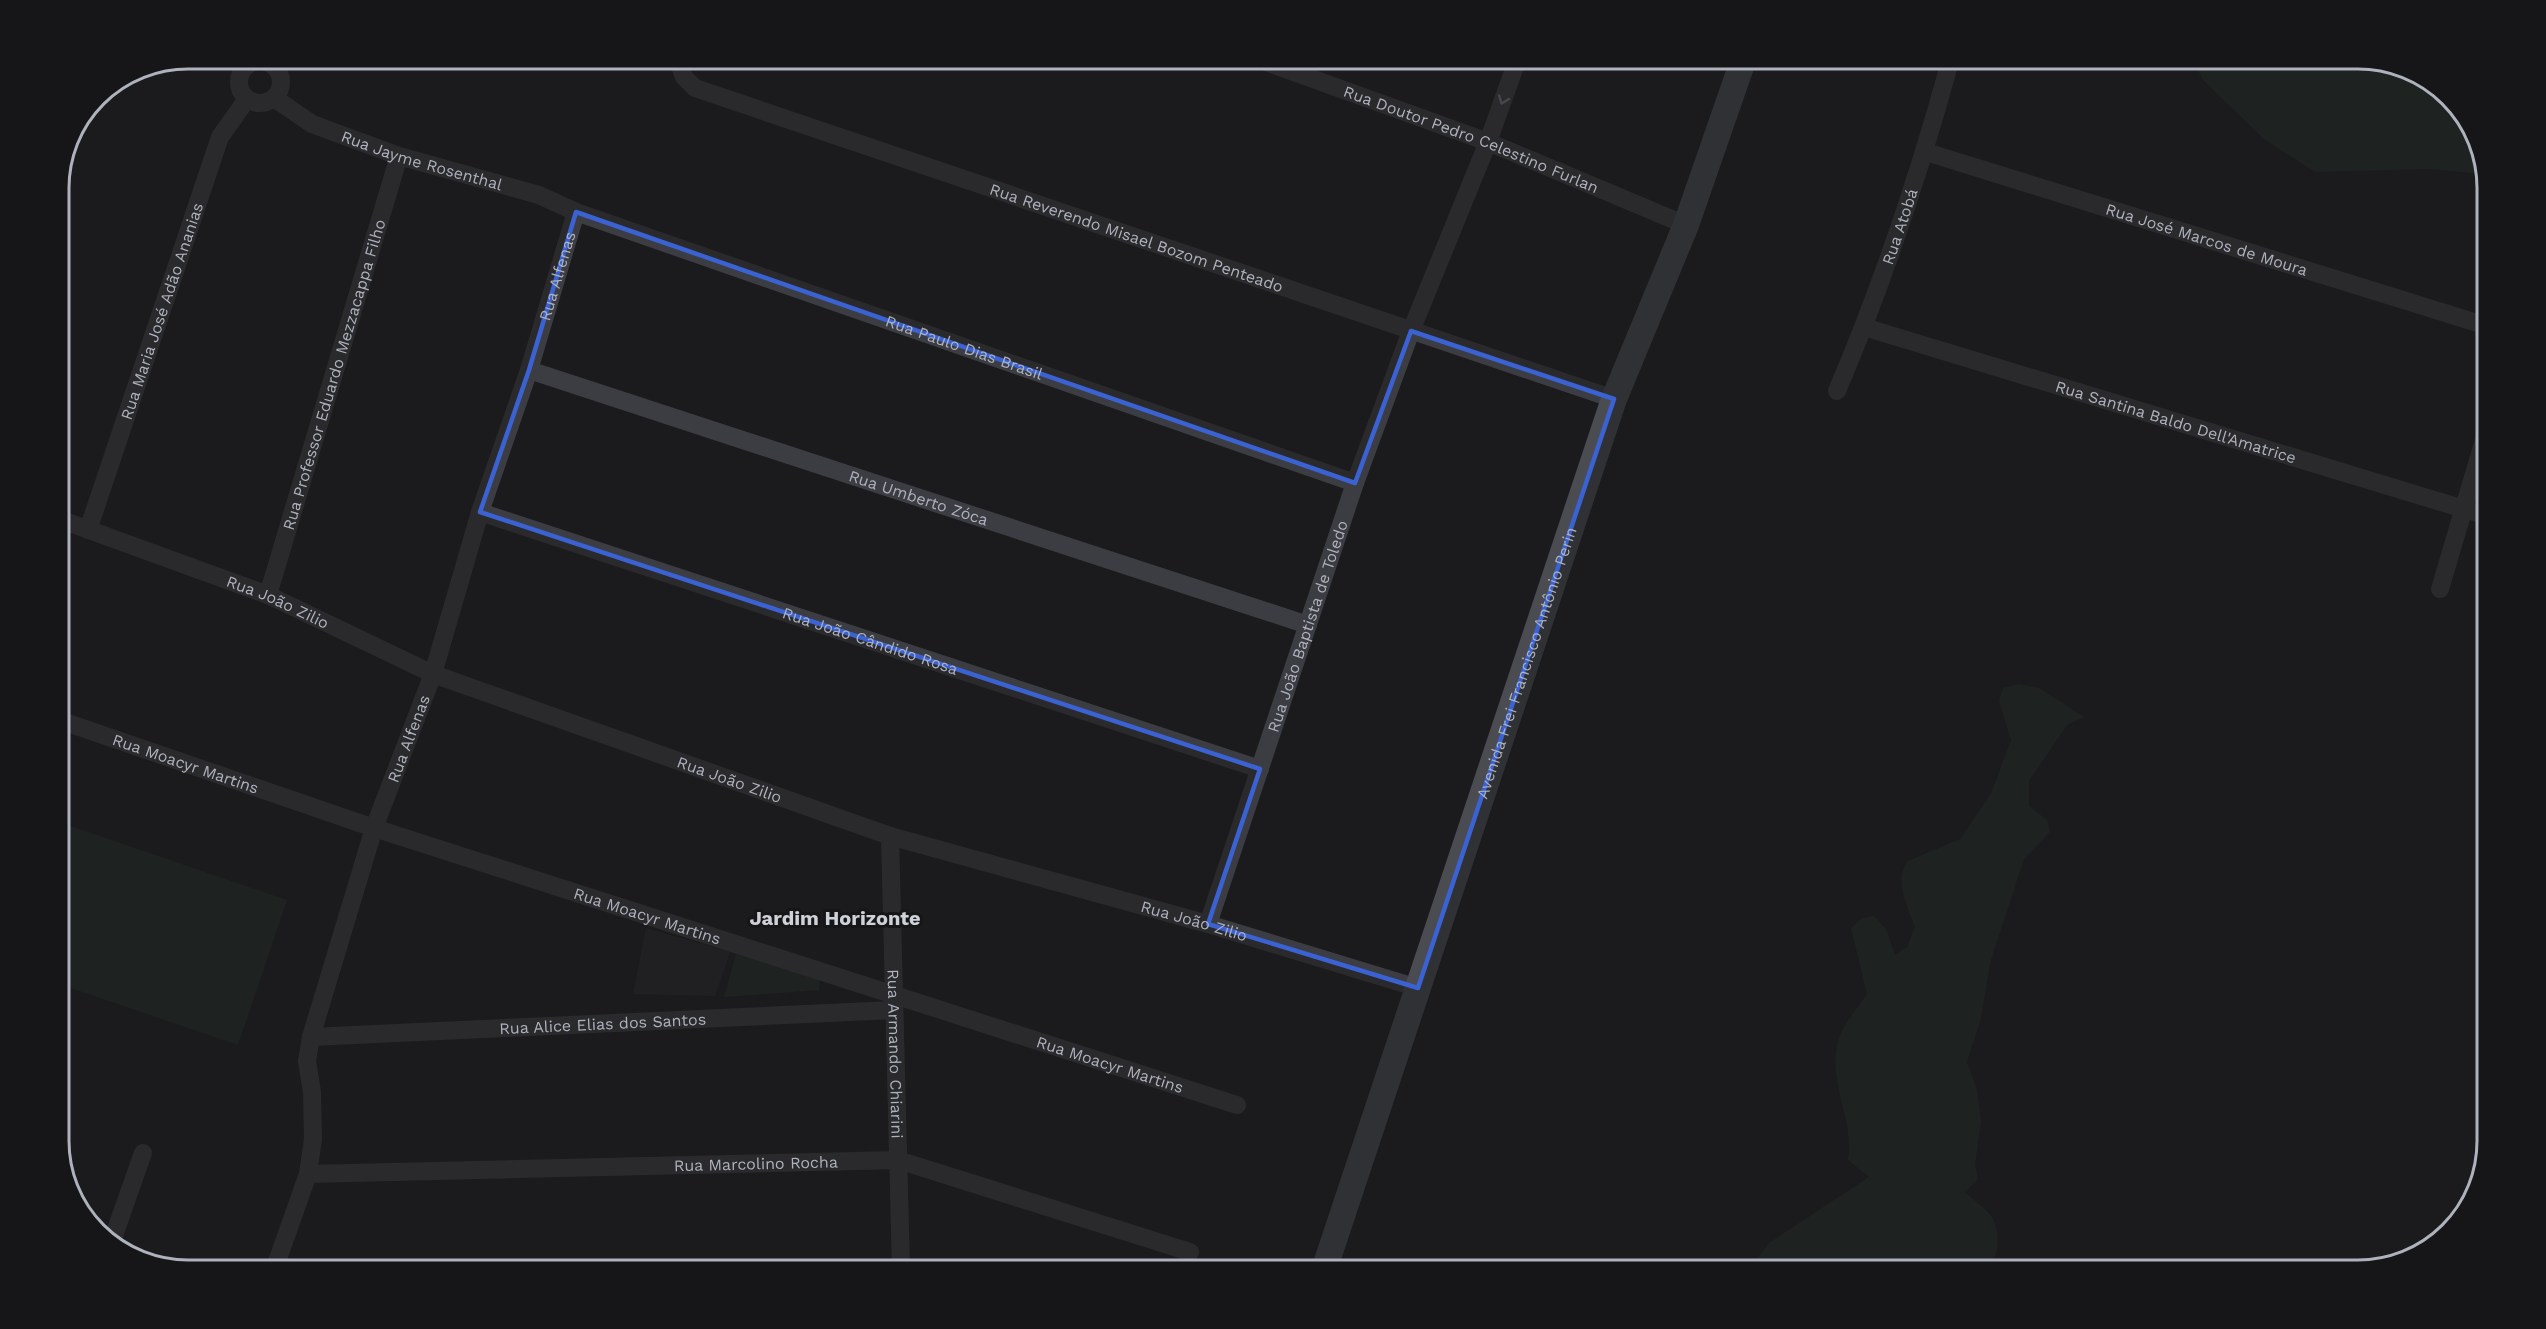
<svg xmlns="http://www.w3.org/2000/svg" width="2546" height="1329" font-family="'Work Sans',sans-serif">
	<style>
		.built { fill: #27272a }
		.green { fill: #222c24 }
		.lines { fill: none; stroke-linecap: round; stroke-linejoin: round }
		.street { stroke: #3c3d42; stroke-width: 18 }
		.secondary { stroke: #4a4c52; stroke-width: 26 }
		.oneway { stroke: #7b7d86 }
		.marked { fill: none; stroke: #3a62d3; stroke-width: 4.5; stroke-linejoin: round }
		.labels { text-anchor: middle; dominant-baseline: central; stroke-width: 6; stroke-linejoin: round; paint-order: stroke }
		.street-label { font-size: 16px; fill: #aeb2bd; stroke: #161618 }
		.quarter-label { font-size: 20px; font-weight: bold; fill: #cfd1d8; stroke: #161618 }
		.rim { fill: none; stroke: #aeb2bd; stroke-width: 3 }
	</style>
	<rect width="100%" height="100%" fill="#1b1b1d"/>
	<polygon class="built" points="646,928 730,952 715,996 633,994"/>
	<g class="green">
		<polygon points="2192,59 2358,59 2416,72 2466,116 2485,174 2428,169 2315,172 2264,139 2203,80"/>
		<path d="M2019,684L2039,688L2084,717L2067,725L2029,781V806L2047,820L2050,832L2024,859L1990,963L1981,1018L1967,1062L1977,1090L1981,1121L1975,1165L1978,1179L1965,1192C1973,1200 1988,1210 1993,1219C2001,1234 1998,1257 1989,1270H1748L1769,1243L1869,1177L1848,1160C1855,1120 1827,1082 1838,1042C1842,1025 1858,1008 1867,994L1851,928L1861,919L1874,916L1886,929L1895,955L1907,947L1915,927C1908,907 1893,880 1908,861L1960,839L1991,794L2011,740L1999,701L2003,688Z"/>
		<polygon points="59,822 287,900 238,1045 59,984"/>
		<polygon points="736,954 820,978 819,990 724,997"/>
	</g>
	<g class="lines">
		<g class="street">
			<path id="s1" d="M677,58L684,77L695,88L1614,399"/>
			<path id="s2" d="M1255,58L1488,142L1686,225"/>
			<circle cx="260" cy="82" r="21"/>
			<path id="s3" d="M274,98L312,124L399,156L539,195L576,212L1355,483"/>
			<path id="s4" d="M1926,152L2487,326"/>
			<path id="s5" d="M1864,327L2487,516"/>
			<path id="s6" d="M529,370L1308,625"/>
			<path id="s7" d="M1837,391C1883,283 1920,172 1951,58"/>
			<path id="s8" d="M480,512L1260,769"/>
			<path id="s9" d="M59,519L268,595L433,674L890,836L1208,924L1418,988"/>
			<path id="s10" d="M88,530L220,137L247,99"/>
			<polyline points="2440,589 2487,430"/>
			<path id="s11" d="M268,595L399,156"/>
			<path id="s12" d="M59,720L374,828L1237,1105"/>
			<path id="s13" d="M890,836L901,1270"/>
			<path id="s14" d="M1208,924L1355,483L1411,331L1488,142L1518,58"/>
			<path id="s15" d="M311,1037L894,1010"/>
			<path id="s16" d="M308,1174L898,1160L1190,1252"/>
			<polyline points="112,1241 143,1153"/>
			<path id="s17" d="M274,1270L308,1174L313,1139L312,1092L307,1061L311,1037L374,828L433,674L480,512L529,370L576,212"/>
		</g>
		<path class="secondary" id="s18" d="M1324,1270L1614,399L1686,225L1744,58"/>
	</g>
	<defs><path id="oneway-chevron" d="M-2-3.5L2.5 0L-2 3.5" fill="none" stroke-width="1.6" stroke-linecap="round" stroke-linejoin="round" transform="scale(1.5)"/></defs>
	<use class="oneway" href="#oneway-chevron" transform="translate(1503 100) rotate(110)"/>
	<path d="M0 0H2546V1329H0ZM576,212L1355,483L1411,331L1614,399L1418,988L1208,924L1260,769L480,512L529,370Z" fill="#1b1b1d" fill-opacity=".55" fill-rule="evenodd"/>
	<path class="marked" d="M576,212L1355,483L1411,331L1614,399L1418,988L1208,924L1260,769L480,512L529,370Z"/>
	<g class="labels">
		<g class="street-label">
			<text stroke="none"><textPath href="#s2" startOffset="231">Rua Doutor Pedro Celestino Furlan</textPath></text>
			<text stroke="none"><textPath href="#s3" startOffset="162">Rua Jayme Rosenthal</textPath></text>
			<text stroke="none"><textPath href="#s7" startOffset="176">Rua Atobá</textPath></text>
			<text stroke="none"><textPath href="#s1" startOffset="502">Rua Reverendo Misael Bozom Penteado</textPath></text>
			<text stroke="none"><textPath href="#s4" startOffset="294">Rua José Marcos de Moura</textPath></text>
			<text stroke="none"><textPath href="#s17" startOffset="1040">Rua Alfenas</textPath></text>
			<text stroke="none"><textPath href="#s10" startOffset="231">Rua Maria José Adão Ananias</textPath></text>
			<text stroke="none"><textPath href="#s3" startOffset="736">Rua Paulo Dias Brasil</textPath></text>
			<text stroke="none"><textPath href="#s11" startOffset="230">Rua Professor Eduardo Mezzacappa Filho</textPath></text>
			<text stroke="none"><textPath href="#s5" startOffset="326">Rua Santina Baldo Dell'Amatrice</textPath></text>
			<text stroke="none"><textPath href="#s6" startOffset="410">Rua Umberto Zóca</textPath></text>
			<text stroke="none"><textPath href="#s9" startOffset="234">Rua João Zilio</textPath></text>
			<text stroke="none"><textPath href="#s14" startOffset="314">Rua João Baptista de Toledo</textPath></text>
			<text stroke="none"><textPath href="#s8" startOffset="411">Rua João Cândido Rosa</textPath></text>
			<text stroke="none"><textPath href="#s18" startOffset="640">Avenida Frei Francisco Antônio Perin</textPath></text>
			<text stroke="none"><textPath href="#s17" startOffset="554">Rua Alfenas</textPath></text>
			<text stroke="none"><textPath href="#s12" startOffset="134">Rua Moacyr Martins</textPath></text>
			<text stroke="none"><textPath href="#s9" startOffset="720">Rua João Zilio</textPath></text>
			<text stroke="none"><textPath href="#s12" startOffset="620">Rua Moacyr Martins</textPath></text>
			<text stroke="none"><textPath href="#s9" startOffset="1206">Rua João Zilio</textPath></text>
			<text stroke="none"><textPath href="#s15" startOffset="292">Rua Alice Elias dos Santos</textPath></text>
			<text stroke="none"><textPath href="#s13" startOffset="218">Rua Armando Chiarini</textPath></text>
			<text stroke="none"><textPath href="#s12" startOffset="1106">Rua Moacyr Martins</textPath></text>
			<text stroke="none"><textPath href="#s16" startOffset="448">Rua Marcolino Rocha</textPath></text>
		</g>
		<g class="quarter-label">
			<text x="835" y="918">Jardim Horizonte</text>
		</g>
	</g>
	<path d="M0 0H2546V1329H0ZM188 69H2358A119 119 0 0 1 2477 188V1141A119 119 0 0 1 2358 1260H188A119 119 0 0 1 69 1141V188A119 119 0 0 1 188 69Z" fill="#161618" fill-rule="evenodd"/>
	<path class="rim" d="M188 69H2358A119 119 0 0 1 2477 188V1141A119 119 0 0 1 2358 1260H188A119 119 0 0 1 69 1141V188A119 119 0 0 1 188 69Z"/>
</svg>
